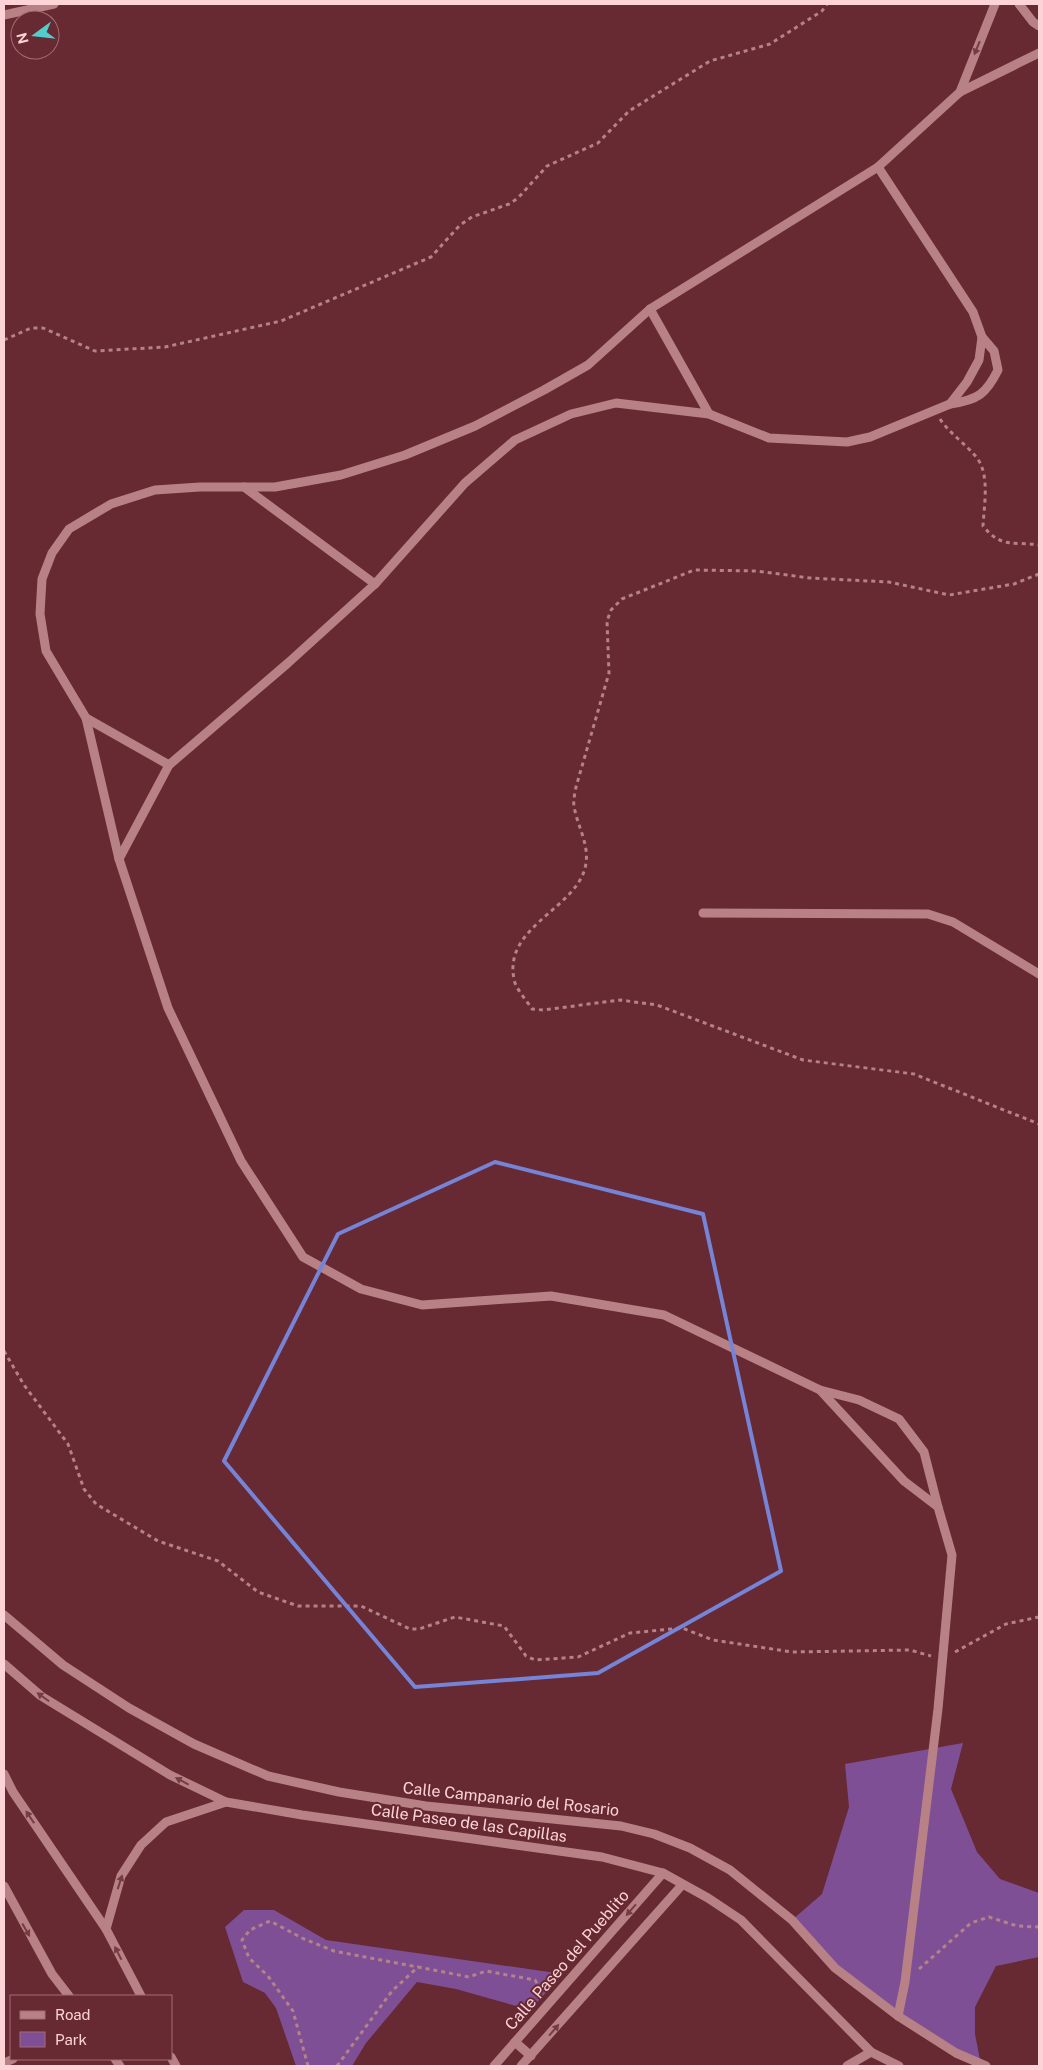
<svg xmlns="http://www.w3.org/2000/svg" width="1043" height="2070" font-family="'Public Sans',sans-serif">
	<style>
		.green { fill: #7e4f95 }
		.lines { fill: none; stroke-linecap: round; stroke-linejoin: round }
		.path { stroke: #b48287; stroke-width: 3; stroke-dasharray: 4 4; stroke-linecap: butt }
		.minor { stroke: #b78185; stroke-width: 9 }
		.oneway { fill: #773b43 }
		.marked { fill: none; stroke: #7684d8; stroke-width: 4; stroke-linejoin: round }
		.labels { text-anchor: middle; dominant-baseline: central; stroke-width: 4; stroke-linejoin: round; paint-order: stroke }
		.street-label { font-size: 16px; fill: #fcd4d7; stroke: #672932 }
	</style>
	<rect width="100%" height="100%" fill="#672932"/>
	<g class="green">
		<polygon points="963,1743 951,1789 977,1852 1000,1879 1039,1893 1039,1957 996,1966 975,2007 975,2034 981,2065 956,2053 835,1968 792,1920 822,1894 849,1807 845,1764"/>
		<polygon points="244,1910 274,1910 326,1940 563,1974 530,2010 456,1989 417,1982 366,2043 352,2066 296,2066 276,2008 265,1993 243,1982 225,1927"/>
	</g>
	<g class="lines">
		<g class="path">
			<polyline points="4,340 31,328 43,328 95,351 165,347 281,321 431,257 460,225 472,217 509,204 518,198 547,166 598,143 629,111 710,61 770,44 822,11 827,4"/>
			<path d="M940,419C950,434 966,444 977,458C990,475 984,506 983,526C1002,549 1013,541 1039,545"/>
			<path d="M1039,574L1014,584L949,595L889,582L810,578L756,571L694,570L622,599L611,610L607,621L609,673L576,787C575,793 573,800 574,806C577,825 589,844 586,863C580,909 499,926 515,983C518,991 527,1001 532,1009L543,1010L620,1000L657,1005L803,1060L914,1074L1039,1124"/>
			<polyline points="4,1351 24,1385 68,1444 84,1489 96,1504 158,1541 218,1561 258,1592 298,1606 361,1606 410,1629 419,1629 455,1617 504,1626 526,1656 535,1660 578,1657 630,1633 682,1628 713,1640 792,1652 910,1650 931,1656"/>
			<polyline points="955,1652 1006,1624 1039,1617"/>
			<polyline points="919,1969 971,1923 989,1917 1017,1926 1039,1927"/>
			<polyline points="308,2066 293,2011 268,1976 249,1958 242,1940 250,1930 270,1921 304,1939 334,1951 418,1967"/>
			<polyline points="337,2066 392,1991 418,1967 469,1977 486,1971 535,1980 541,1990 544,1991"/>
		</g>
		<g class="minor">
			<polyline points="1019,4 1033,22 1039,26"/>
			<polyline points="4,15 54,4"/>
			<polyline points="960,92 995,4"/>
			<polyline points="650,309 709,414"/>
			<path d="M950,404C978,400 986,394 998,370L994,351L982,337"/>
			<polyline points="244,487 375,584"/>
			<polyline points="86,718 169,765"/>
			<polyline points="119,859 169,765 288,663 375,584 465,483 515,440 571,414 616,403 709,414 769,438 847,442 870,437 950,404 967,382 979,360 982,337 973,312 878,167"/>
			<polyline points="703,913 928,914 953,922 1039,974"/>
			<polyline points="820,1390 859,1400 899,1419 924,1452 938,1507"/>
			<polyline points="4,1615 63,1665 129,1708 194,1744 268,1776 339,1792 426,1806 621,1826 654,1834 690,1848 730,1870 792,1920 835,1968 898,2016 956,2053 986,2066"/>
			<polyline points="4,1664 41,1696 170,1775 226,1802 302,1815 602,1857 663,1873 708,1898 741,1920 871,2052 899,2066"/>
			<polyline points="4,1774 13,1792 106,1929 141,1996"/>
			<polyline points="4,1886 52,1974 69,1996"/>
			<polyline points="106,1929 121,1876 141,1845 166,1822 226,1802"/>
			<polyline points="898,2016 905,1982 938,1709 952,1555 938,1507 904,1481 820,1390 664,1315 551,1296 422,1305 361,1289 303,1257 241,1161 168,1008 119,859 86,718 46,651 40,614 42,579 52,553 69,529 111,504 155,490 200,487 275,487 341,475 405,455 475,426 544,390 588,365 650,309 878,167 960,92 1039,53"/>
			<polyline points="515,2042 531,2056"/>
			<polyline points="171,2057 176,2066"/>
			<polyline points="115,2059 120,2066"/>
			<polyline points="4,2063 13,2059"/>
			<polyline points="494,2066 663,1873"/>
			<polyline points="521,2066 682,1885"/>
			<polyline points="847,2066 871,2052"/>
		</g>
	</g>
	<defs><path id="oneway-solid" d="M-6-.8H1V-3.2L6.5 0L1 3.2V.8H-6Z" transform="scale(1.25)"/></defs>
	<g class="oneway">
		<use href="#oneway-solid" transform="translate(977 48) rotate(112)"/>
		<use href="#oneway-solid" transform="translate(43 1697) rotate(-145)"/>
		<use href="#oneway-solid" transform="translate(182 1781) rotate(-152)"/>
		<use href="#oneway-solid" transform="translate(30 1817) rotate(-124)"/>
		<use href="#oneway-solid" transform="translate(120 1882) rotate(-72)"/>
		<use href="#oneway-solid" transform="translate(631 1910) rotate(131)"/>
		<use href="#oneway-solid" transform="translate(26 1930) rotate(60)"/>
		<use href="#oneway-solid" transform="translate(118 1953) rotate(-117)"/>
		<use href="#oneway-solid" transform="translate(554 2030) rotate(-49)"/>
	</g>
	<path class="marked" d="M495,1162L703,1214L781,1571L598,1673L415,1687L224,1461L338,1234Z"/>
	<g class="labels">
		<g class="street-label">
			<text transform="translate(511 1799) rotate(6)">Calle Campanario del Rosario</text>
			<text transform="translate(469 1823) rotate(8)">Calle Paseo de las Capillas</text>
			<text transform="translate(567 1960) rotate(-49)">Calle Paseo del Pueblito</text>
		</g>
	</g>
	<rect width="1043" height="2070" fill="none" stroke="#fcd4d7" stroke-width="10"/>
	<rect x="10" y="1995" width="162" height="65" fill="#672932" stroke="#a36d74"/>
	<rect x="20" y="2011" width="25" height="8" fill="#b78185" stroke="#a36d74"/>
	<text x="55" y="2020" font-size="15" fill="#fcd4d7">Road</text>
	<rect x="20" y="2032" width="25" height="15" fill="#7e4f95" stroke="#a36d74"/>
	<text x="55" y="2045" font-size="15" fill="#fcd4d7">Park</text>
	<g transform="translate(35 35) rotate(255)"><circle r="24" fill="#672932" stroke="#a36d74"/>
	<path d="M0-4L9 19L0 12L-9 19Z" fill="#53cdcb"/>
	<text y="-8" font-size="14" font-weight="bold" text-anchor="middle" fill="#fcd4d7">N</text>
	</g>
</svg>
